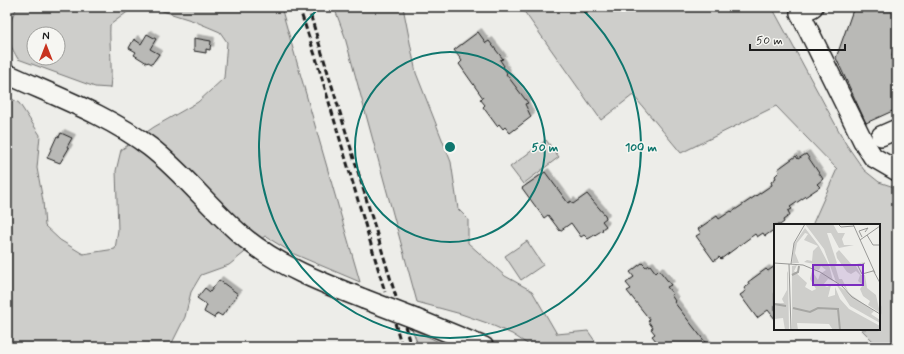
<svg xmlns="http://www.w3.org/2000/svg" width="904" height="354" font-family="Mynerve,sans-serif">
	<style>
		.green { fill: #cececb; stroke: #757574; fill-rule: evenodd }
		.building { fill: #b9b9b6; stroke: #1c1c1c; filter: url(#shadow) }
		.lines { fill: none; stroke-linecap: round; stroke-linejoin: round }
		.minor-casing { stroke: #1c1c1c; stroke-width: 22 }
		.minor { stroke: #f6f6f2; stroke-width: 19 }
		.rail { stroke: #1c1c1c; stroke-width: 3; stroke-dasharray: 6 3; stroke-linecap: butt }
		.minor-bridge-casing { stroke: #1c1c1c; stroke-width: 22; stroke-linecap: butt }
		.minor-bridge { stroke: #f6f6f2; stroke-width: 19 }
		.ring { fill: none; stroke: #0f766e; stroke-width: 2 }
		.inset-river { fill: none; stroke: #a6a6a3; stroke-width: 2 }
		.inset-road { fill: none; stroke: #999997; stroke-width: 1 }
		.view { fill: #7b2cbf; fill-opacity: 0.15; stroke: #7b2cbf; stroke-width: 2 }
		.inset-edge { fill: none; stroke: #1c1c1c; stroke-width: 2 }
		.centre { fill: #0f766e; stroke: #f6f6f2; stroke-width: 2 }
		.ring-label { font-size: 12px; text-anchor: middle; font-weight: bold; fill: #0f766e; stroke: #f6f6f2; stroke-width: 3; stroke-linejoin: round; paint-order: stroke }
	</style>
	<defs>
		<filter id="shadow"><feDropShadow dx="3.5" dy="-3.5" stdDeviation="0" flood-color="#0004"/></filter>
	</defs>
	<rect width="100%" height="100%" fill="#edede9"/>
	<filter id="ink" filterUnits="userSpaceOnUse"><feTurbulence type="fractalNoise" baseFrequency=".025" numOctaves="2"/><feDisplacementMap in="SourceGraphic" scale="8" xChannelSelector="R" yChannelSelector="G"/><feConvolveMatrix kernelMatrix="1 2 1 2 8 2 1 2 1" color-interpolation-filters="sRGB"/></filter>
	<g filter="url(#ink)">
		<g class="green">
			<path d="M17,7H144L130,10L110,25C109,46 113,67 110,88L95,87L18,59C4,35 5,32 17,7ZM34,34H58V58H34Z"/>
			<polygon points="150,7 281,7 360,282 294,254 265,236 229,265 201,275 191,292 185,317 170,347 7,347 7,96 19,103 40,135 37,168 43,201 45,226 60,240 83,254 115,249 118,230 116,171 121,150 154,127 198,102 224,78 227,42 220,32 194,21"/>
			<polygon points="334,7 403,7 416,73 451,162 458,209 468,219 468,243 505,276 532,291 557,334 588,331 599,347 532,347 512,334 487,323 461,314 417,302 344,34"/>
			<polygon points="521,7 776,7 773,9 846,144 864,170 879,182 897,188 897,347 879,347 861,329 879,329 879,225 814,225 813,223 837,169 776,106 681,153 633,95 601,120"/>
			<polygon points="546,140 559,157 523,184 510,167"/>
			<polygon points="527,241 543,265 521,280 505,256"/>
			<polygon points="412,329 449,347 419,347"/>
		</g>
		<g class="building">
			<polygon points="854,7 897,7 897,41 892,55 897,67 897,109 866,123 836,58"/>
			<polygon points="478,32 486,43 489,41 503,59 500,60 504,66 503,67 507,73 506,74 528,103 525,104 531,117 510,133 505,127 503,129 499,124 497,126 483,107 485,105 480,99 483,98 459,64 462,61 454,50"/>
			<polygon points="147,34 156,39 150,49 159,54 152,64 148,62 147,63 134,55 136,52 129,48 134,39 141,44"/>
			<polygon points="194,38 211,41 210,50 206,49 206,53 194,51"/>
			<polygon points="61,133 72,138 67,147 69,148 60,163 47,158 57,136 59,137"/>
			<polygon points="806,154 823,179 817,184 820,187 790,207 792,209 788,211 790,215 783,220 784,222 780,225 775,225 775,229 765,236 763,233 757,237 755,234 721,259 719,257 714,261 696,236 701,233 698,229 717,216 719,219 731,211 732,212 772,185 771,182 776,178 775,176 779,172 778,169 796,156 798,159"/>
			<polygon points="545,172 568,203 571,201 573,204 587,194 605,215 606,218 602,221 606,226 602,229 603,230 588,239 584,235 581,237 571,223 560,231 548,215 544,218 522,188"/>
			<polygon points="642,263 646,267 650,265 656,273 659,270 671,285 667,287 673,294 671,295 675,301 674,302 709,347 661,347 652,336 655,334 651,329 653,328 648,321 650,320 627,291 631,289 626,283 634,277 630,272"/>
			<polygon points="775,266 775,319 768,310 757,318 740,295 746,291 744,288 749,285 748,282 766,269 768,271"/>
			<polygon points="219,280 238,294 222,316 217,313 214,318 204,312 207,305 197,298 205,288 210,292"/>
		</g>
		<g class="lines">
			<defs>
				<g id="minor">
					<polyline points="813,7 800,13 863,141 873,157 897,171"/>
					<path d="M7,74C55,96 108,115 150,147C185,174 212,211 246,239C281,267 323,283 364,299"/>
					<polyline points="881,136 897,129"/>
					<polyline points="416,319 484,347"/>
				</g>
			</defs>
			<use href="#minor" class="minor-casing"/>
			<use href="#minor" class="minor"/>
			<g class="rail">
				<polyline points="299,7 316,58 385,292"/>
				<polyline points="308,7 396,297"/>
				<polyline points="395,323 402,347"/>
				<polyline points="405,326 411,347"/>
			</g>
			<defs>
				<polyline id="minor-bridge" points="364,299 416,319"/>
			</defs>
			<use href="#minor-bridge" class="minor-bridge-casing"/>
			<use href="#minor-bridge" class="minor-bridge"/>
		</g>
	</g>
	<g class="ring">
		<circle cx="450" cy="147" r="95"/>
		<path d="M580 7A191 191 0 1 1 320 7"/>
	</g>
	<g transform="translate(774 224)">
		<rect width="106" height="106" fill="#edede9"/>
		<path d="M31,0H59L64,9H71L68,15L70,21H80L65,24L57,9H53L63,39L61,41L65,55H68L75,69L69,61L62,58L50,25ZM31,4L45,22L55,41L59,57L54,55L49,61L53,63L57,61L54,73L61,71V63L66,75L75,85L106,102V106H59L55,100L23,99L24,106H18V42L23,41L20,47L33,59L31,63L38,67L42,65L36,55L38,47L44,56L46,50L52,46L47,42L45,46L40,45V40L30,38L33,36L38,37L39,27L44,22L30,16L34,10L31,9L23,19L21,29L25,39H18L20,20ZM65,26L78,41L91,38L82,42L87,51H91L93,64L102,71L106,89L94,81L96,77L89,72L86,65L89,61L84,57L86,51L82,47L77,50L73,48L63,34L62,29ZM13,47L14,49L15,106H11L9,94L0,95V79H10L8,75L13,66ZM62,60L100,87L97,90L106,96V99L76,82Z" fill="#cececb"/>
		<path class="inset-river" d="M18,51L24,48L25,42M0,80L12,82M19,84L36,88L44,84L64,85L66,106"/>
		<path class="inset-road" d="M64,0L67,3L80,2M79,0L101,49M93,11L99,21H106M88,13L85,7L94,4L91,8M86,16L106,2M0,39L29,41L46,48L68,62L78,73L106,90M91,39L84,42L88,50L99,47M15,40L17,106M17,40L20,19L31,0M99,46L106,59M28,106H55"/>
		<path class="view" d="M39,41H89V61H39Z"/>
		<rect width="106" height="106" class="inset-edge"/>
	</g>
	<circle cx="450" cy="147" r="6" class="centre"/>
	<g class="ring-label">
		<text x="545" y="151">50 m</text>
		<text x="641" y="151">100 m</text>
	</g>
	<rect width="904" height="354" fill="none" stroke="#f6f6f2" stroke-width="24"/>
	<rect x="12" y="12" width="880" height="330" fill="none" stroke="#1c1c1c" stroke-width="1.5" filter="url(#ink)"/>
	<g transform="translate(46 46)"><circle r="19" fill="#f6f6f2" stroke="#9f9f9c"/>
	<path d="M0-3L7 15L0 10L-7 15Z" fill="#c8321e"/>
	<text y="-6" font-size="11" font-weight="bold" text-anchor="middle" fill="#1c1c1c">N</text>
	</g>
	<path d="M750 44v6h95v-6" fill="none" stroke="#1c1c1c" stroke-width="2"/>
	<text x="756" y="44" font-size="12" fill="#1c1c1c" stroke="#f6f6f2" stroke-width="3" paint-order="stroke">50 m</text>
</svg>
